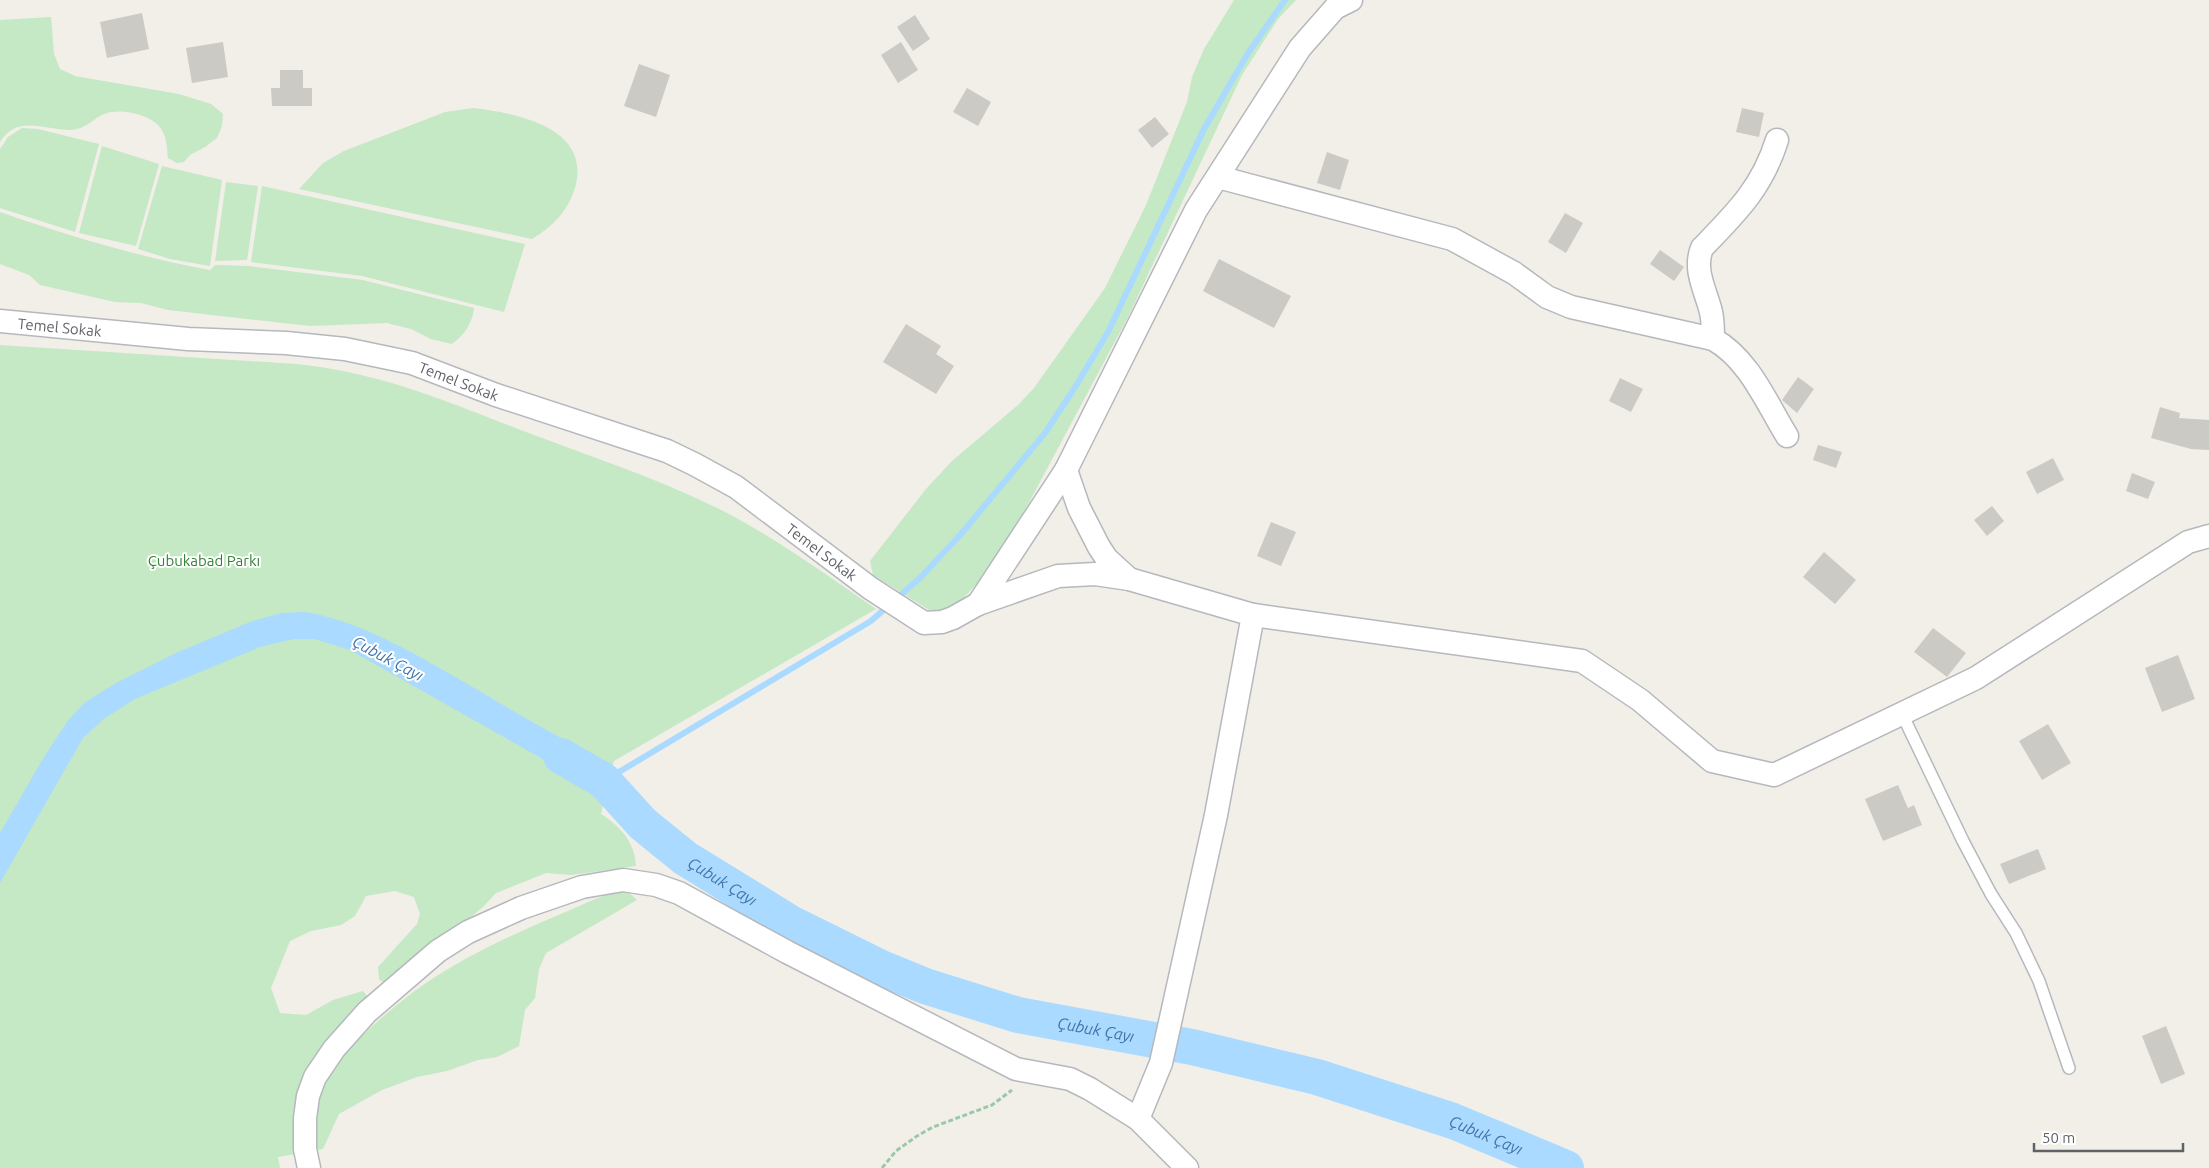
<svg xmlns="http://www.w3.org/2000/svg" width="2209" height="1168" font-family="Ubuntu,sans-serif">
	<style>
		.green { fill: #c5e8c5 }
		.water { fill: #aadaff }
		.lines { fill: none; stroke-linecap: round; stroke-linejoin: round }
		.stream { stroke: #aadaff; stroke-width: 6 }
		.river { stroke: #aadaff; stroke-width: 36 }
		.building { fill: #cccac5 }
		.lane-casing { stroke: #b5b8bc; stroke-width: 14 }
		.street-casing { stroke: #b5b8bc; stroke-width: 25 }
		.path { stroke: #9cc7a9; stroke-width: 3; stroke-dasharray: 5 2.5; stroke-linecap: butt }
		.lane { stroke: #fff; stroke-width: 11 }
		.street { stroke: #fff; stroke-width: 22 }
		.labels { text-anchor: middle; dominant-baseline: central; stroke-width: 4; stroke-linejoin: round; paint-order: stroke }
		.street-label { font-size: 15px; fill: #5f6368; stroke: #fff }
		.park-label { font-size: 15px; fill: #348238; stroke: #fff }
		.water-label { font-size: 16px; font-style: italic; fill: #4174aa; stroke: #fff }
	</style>
	<rect width="100%" height="100%" fill="#f1efe8"/>
	<g class="green">
		<polygon points="1234,0 1296,0 1278,19 1242,75 1128,317 1017,525 984,576 956,606 934,613 873,575 870,561 926,489 952,461 1018,405 1034,388 1105,288 1146,205 1187,102 1192,77 1204,49"/>
		<path d="M51,17L54,54L60,69L75,76L179,94L211,104L223,114L222,126L217,138L205,147L190,155L184,162L177,163L168,158C167,150 167,140 163,132C156,115 120,107 104,114C93,119 84,130 70,130C45,130 17,114 0,142V20Z"/>
		<path d="M473,108C516,113 592,127 575,188C568,211 552,227 532,239L299,189L323,163L344,151L445,112Z"/>
		<polygon points="22,128 38,129 99,144 75,232 0,208 0,149 8,137"/>
		<polygon points="102,146 159,164 136,246 79,233"/>
		<polygon points="162,166 222,180 210,266 170,259 138,249"/>
		<polygon points="226,182 258,186 247,260 215,261"/>
		<polygon points="262,186 525,244 504,312 362,276 251,262"/>
		<path d="M0,212C69,236 139,257 210,270L215,265L248,266L363,280L474,308C472,324 465,334 452,344L431,339L411,329L387,323L310,326L168,310L141,303L115,302L40,285L29,275L0,264Z"/>
		<path d="M0,345L297,364C376,372 444,400 518,429C588,456 662,479 729,514C780,541 828,576 876,609L614,761L601,814C620,826 635,842 636,866L571,875L546,873L496,893L484,906L388,987L379,979L378,967L417,924L420,914L414,897L395,891L366,896L355,916L341,925L311,931L290,941L271,988L280,1013L306,1015L333,1000L363,991L370,999L338,1027L312,1061L302,1105L314,1101C331,1063 365,1031 398,1004C447,963 509,936 568,911C582,905 606,893 621,892C628,891 633,896 637,900L546,953L539,969L535,998L525,1010L519,1046L497,1057L478,1060L447,1071L417,1077L382,1090L339,1114L323,1149L278,1157L280,1168H0Z"/>
	</g>
	<path class="water" d="M306,612C365,623 417,655 469,685C516,713 563,740 613,765L601,792L350,650L315,639H293L260,647L135,699L105,718L83,738L0,883V833L44,757L67,722L84,703L116,683L178,652L250,622L281,613Z"/>
	<g class="lines">
		<polyline class="stream" points="604,781 871,621 921,577 961,534 1045,433 1074,389 1108,332 1204,129 1248,53 1285,0"/>
		<path class="river" id="s1" d="M561,756L604,781L643,824L685,858L792,924L881,968L925,986L1018,1015L1192,1047L1317,1077L1453,1121L1566,1168"/>
	</g>
	<g class="building">
		<polygon points="142,13 149,49 107,58 100,22"/>
		<polygon points="915,15 930,39 913,51 897,27"/>
		<polygon points="223,42 228,77 192,83 186,48"/>
		<polygon points="901,42 918,70 898,83 881,55"/>
		<polygon points="639,64 670,75 656,117 624,106"/>
		<polygon points="280,70 303,70 303,88 312,88 312,106 272,106 271,88 280,88"/>
		<polygon points="967,88 991,102 978,126 953,112"/>
		<polygon points="1742,108 1764,113 1759,137 1736,132"/>
		<polygon points="1155,117 1169,134 1152,148 1138,130"/>
		<polygon points="1327,152 1349,160 1340,190 1317,183"/>
		<polygon points="1565,213 1583,223 1566,253 1548,242"/>
		<polygon points="1660,250 1684,267 1674,281 1650,264"/>
		<polygon points="1219,259 1291,296 1274,328 1203,291"/>
		<polygon points="906,324 941,346 936,354 954,366 936,394 883,362"/>
		<polygon points="1798,377 1814,389 1797,413 1782,400"/>
		<polygon points="1620,378 1643,389 1631,412 1609,401"/>
		<polygon points="2160,407 2180,413 2179,418 2209,420 2209,450 2191,449 2151,438"/>
		<polygon points="1818,445 1842,452 1836,468 1813,460"/>
		<polygon points="2053,458 2064,480 2037,494 2026,472"/>
		<polygon points="2132,473 2155,482 2148,499 2126,491"/>
		<polygon points="1992,506 2004,521 1987,536 1974,520"/>
		<polygon points="1271,522 1296,532 1281,566 1257,556"/>
		<polygon points="1824,552 1856,580 1835,604 1803,577"/>
		<polygon points="1933,628 1966,653 1947,677 1914,652"/>
		<polygon points="2178,655 2195,699 2162,712 2145,668"/>
		<polygon points="2048,724 2071,763 2042,780 2019,741"/>
		<polygon points="1898,785 1908,808 1914,805 1922,825 1883,841 1865,799"/>
		<polygon points="2038,849 2046,869 2009,884 2000,864"/>
		<polygon points="2166,1026 2185,1074 2161,1084 2142,1036"/>
	</g>
	<g class="lines">
		<defs>
			<polyline id="lane" points="1902,714 1963,841 1991,894 2016,933 2039,981 2069,1068"/>
			<g id="street">
				<polyline points="1351,0 1335,8 1300,48 1196,210 1066,470 1079,508 1099,547 1107,559 1129,579 1253,615 1582,661 1640,700 1712,761 1774,775 1976,678 2188,542 2209,536"/>
				<path d="M1218,177L1452,239L1514,273L1547,297L1571,307L1713,339C1749,359 1766,402 1787,436"/>
				<path id="s2" d="M0,321L188,339L286,343L345,349L412,363L496,395L667,451L694,464L736,487L870,588L924,623L942,622L953,618L978,604"/>
				<path d="M1713,339C1713,330 1713,321 1711,312C1706,291 1693,270 1702,248C1736,213 1762,188 1777,140"/>
				<polyline points="1066,470 978,604 1058,576 1095,574 1129,579"/>
				<polyline points="1138,1119 1161,1063 1216,815 1253,615"/>
				<polyline points="309,1168 305,1149 305,1118 308,1096 315,1077 334,1049 367,1012 438,951 468,932 521,908 582,887 623,880 656,885 679,893 787,952 1016,1069 1070,1079 1090,1089 1138,1119 1187,1168"/>
			</g>
		</defs>
		<use href="#lane" class="lane-casing"/>
		<use href="#street" class="street-casing"/>
		<polyline class="path" points="882,1168 896,1151 917,1136 933,1127 992,1105 1012,1090"/>
		<use href="#lane" class="lane"/>
		<use href="#street" class="street"/>
	</g>
	<g class="labels">
		<g class="street-label">
			<text stroke="none"><textPath href="#s2" startOffset="60">Temel Sokak</textPath></text>
			<text stroke="none"><textPath href="#s2" startOffset="465">Temel Sokak</textPath></text>
			<text stroke="none"><textPath href="#s2" startOffset="870">Temel Sokak</textPath></text>
		</g>
		<g class="park-label">
			<text x="204" y="560">Çubukabad Parkı</text>
		</g>
		<g class="water-label">
			<text transform="translate(388 658) rotate(28)">Çubuk Çayı</text>
			<text stroke="none"><textPath href="#s1" startOffset="206">Çubuk Çayı</textPath></text>
			<text stroke="none"><textPath href="#s1" startOffset="611">Çubuk Çayı</textPath></text>
			<text stroke="none"><textPath href="#s1" startOffset="1016">Çubuk Çayı</textPath></text>
		</g>
	</g>
	<path d="M2034 1143v8h149v-8" fill="none" stroke="#5f6368" stroke-width="2.5"/>
	<text x="2042" y="1143" font-size="15" fill="#5f6368" stroke="#ffffff" stroke-width="4" paint-order="stroke">50 m</text>
</svg>
